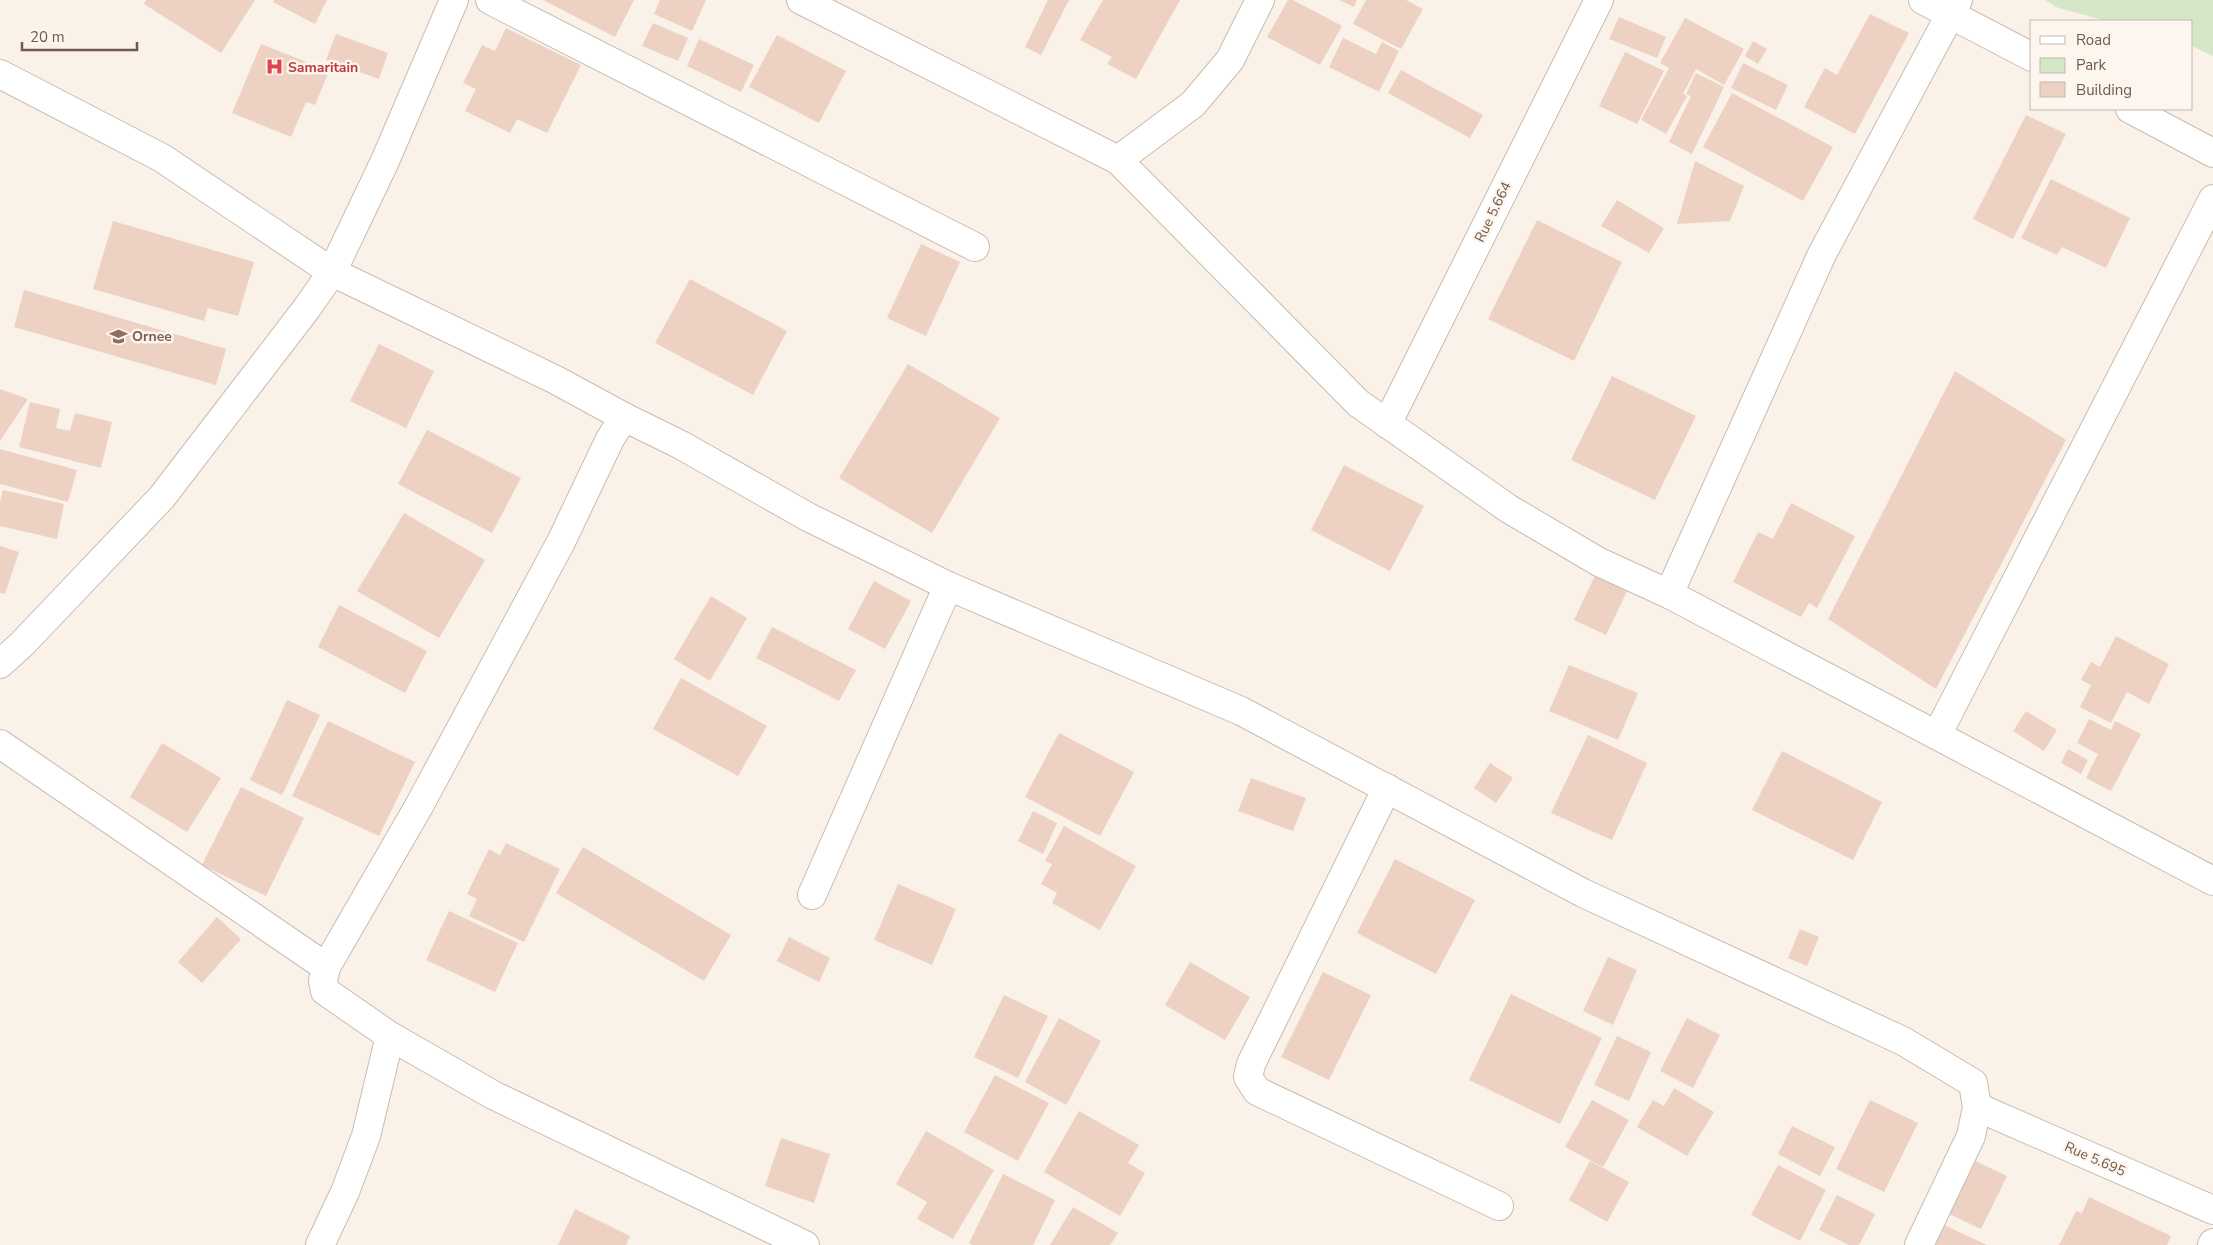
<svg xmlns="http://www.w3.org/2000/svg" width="2213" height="1245" font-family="'Nunito Sans',sans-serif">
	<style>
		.green { fill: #d6e7c7 }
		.building { fill: #edd1c2 }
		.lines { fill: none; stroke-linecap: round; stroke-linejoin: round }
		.minor-casing { stroke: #cbbaaf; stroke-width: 30 }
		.minor { stroke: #fff; stroke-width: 28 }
		.labels { text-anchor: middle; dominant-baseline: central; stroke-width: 5; stroke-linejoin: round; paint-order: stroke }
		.health-label { font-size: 14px; font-weight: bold; fill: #be3a42; stroke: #fdf6ee; text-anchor: start }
		.street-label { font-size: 14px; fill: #72594e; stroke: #fdf6ee }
		.education-label { font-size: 14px; font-weight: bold; fill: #785e54; stroke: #fdf6ee; text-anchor: start }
	</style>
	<rect width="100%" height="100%" fill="#faf2e8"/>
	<polygon class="green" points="2045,0 2213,0 2213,56 2192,46 2192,21 2106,21 2056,7"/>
	<g class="building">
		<polygon points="146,0 255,0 221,53 144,4"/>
		<polygon points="274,0 327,0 315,24 273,2"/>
		<polygon points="543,0 634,0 615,37"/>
		<polygon points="660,0 706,0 692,31 654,14"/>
		<polygon points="1048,0 1069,0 1041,55 1025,47"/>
		<polygon points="1103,0 1180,0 1136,79 1107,64 1112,57 1080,40"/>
		<polygon points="1288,0 1293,0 1342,26 1320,65 1267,37"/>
		<polygon points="1339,0 1357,0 1354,7"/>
		<polygon points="1366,0 1406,0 1423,9 1401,49 1353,24"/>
		<polygon points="1870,14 1909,33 1855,134 1804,107 1825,68 1837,75"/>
		<polygon points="1619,17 1666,37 1657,58 1609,39"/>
		<polygon points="1685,18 1744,49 1724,85 1696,69 1683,94 1687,96 1666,134 1641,120 1669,68 1660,63"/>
		<polygon points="653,23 688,38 678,61 642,46"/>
		<polygon points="506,28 581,65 547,133 517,119 510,133 465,111 476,89 463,83 482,45 495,51"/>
		<polygon points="336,34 388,53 379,79 326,60"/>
		<polygon points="777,35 846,71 819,123 749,87"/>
		<polygon points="1343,38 1376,54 1382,42 1399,51 1379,92 1329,67"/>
		<polygon points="699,39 754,65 741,92 687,66"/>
		<polygon points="1753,41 1767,49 1758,64 1745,56"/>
		<polygon points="261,44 329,71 315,105 306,102 291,137 232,113"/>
		<polygon points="1625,52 1664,71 1637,124 1599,106"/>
		<polygon points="1743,63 1788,85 1776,110 1731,88"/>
		<polygon points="1401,70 1483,115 1470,138 1388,93"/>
		<polygon points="1696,73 1724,87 1692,154 1669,142 1691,96 1686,94"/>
		<polygon points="1732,93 1833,147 1803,201 1703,147"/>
		<polygon points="2026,115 2066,134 2013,239 1973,219"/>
		<polygon points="1695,161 1744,186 1730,221 1677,224"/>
		<polygon points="2051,179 2130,218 2106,268 2062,247 2057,255 2021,238"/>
		<polygon points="1617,200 1664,228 1649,253 1601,226"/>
		<polygon points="1537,220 1622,262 1574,361 1488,319"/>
		<polygon points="113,221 254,262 238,316 208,308 204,321 93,289"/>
		<polygon points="921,244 960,262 926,336 887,318"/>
		<polygon points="690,279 787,331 753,395 655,343"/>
		<polygon points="24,290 226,349 216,385 14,327"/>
		<polygon points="379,344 434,371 406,428 350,401"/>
		<polygon points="908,364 1000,418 932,533 839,478"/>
		<polygon points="1955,371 2066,440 1936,689 1828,619"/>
		<polygon points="1612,376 1696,416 1655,500 1571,460"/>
		<polygon points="0,389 28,399 0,441"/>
		<polygon points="30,402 60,409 56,428 70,431 75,413 112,422 101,468 19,447"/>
		<polygon points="427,430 521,478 492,533 398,484"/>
		<polygon points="0,449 77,470 68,502 0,484"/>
		<polygon points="1344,465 1424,506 1390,571 1311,530"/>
		<polygon points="3,490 64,504 57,539 0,526 0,502"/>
		<polygon points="1791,503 1855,536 1817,608 1809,603 1801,617 1733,582 1758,532 1773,539"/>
		<polygon points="404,513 485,560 439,638 357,591"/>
		<polygon points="0,546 19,552 5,594 0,593"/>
		<polygon points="1598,569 1630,585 1606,635 1574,620"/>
		<polygon points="874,581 911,601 885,649 848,629"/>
		<polygon points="711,596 747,618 710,681 674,659"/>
		<polygon points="339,605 427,651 405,693 318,647"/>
		<polygon points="772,627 856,670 839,701 756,658"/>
		<polygon points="2116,636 2169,664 2149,704 2127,692 2111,723 2080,707 2091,685 2081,680 2091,662 2100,667"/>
		<polygon points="1569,665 1638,693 1618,740 1549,711"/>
		<polygon points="681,678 767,726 738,776 653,729"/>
		<polygon points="287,700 320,715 282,795 250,780"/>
		<polygon points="2026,711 2057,730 2044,751 2013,731"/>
		<polygon points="2089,719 2111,730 2115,721 2141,734 2111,791 2086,778 2098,754 2077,743"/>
		<polygon points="328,721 415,762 379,836 292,796"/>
		<polygon points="1059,733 1134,772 1100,836 1025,797"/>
		<polygon points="1588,735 1647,763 1612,840 1551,813"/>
		<polygon points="162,743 221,778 187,832 130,797"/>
		<polygon points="2068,749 2088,760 2081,774 2061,763"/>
		<polygon points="1782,751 1882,802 1853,860 1752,810"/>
		<polygon points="1490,763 1513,778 1496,803 1474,788"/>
		<polygon points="1251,778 1306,798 1293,831 1238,811"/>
		<polygon points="241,787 304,818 266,896 202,865"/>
		<polygon points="1033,811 1057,823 1043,854 1018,841"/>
		<polygon points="1064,826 1136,866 1100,930 1052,903 1057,893 1041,884 1052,864 1045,861"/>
		<polygon points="506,843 560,869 524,942 469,916 477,899 467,894 489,849 500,855"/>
		<polygon points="583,847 731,935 704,981 556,893"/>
		<polygon points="1395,859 1475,900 1436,974 1357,933"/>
		<polygon points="898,884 956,909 932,965 874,940"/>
		<polygon points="449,911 518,943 495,992 426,960"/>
		<polygon points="217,917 241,939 202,983 178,962"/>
		<polygon points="1800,929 1819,937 1807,966 1788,958"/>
		<polygon points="789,937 830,958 819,982 777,961"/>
		<polygon points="1608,957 1637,970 1613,1025 1583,1011"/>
		<polygon points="1190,962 1250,997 1225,1040 1165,1005"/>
		<polygon points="1323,972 1371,995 1329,1080 1281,1057"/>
		<polygon points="1511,994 1602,1038 1560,1124 1469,1080"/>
		<polygon points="1004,995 1048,1016 1018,1078 974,1057"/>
		<polygon points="1059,1018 1101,1041 1066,1105 1025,1082"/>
		<polygon points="1687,1018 1720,1035 1693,1088 1660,1071"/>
		<polygon points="1617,1036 1651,1052 1629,1101 1594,1085"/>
		<polygon points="995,1075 1049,1103 1018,1161 964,1132"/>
		<polygon points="1674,1088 1714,1112 1687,1156 1637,1127 1653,1100 1664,1106"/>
		<polygon points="1592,1100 1629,1120 1603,1167 1565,1147"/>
		<polygon points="1870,1100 1918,1123 1884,1192 1836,1169"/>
		<polygon points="1079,1111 1139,1145 1128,1163 1145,1173 1120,1216 1044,1172"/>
		<polygon points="1792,1126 1835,1147 1820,1176 1778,1154"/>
		<polygon points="926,1131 994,1170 953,1239 917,1219 927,1202 896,1184"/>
		<polygon points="781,1138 830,1154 814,1203 765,1186"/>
		<polygon points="1969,1158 2007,1176 1981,1229 1943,1211"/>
		<polygon points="1590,1161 1629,1182 1607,1222 1569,1200"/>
		<polygon points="1778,1165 1826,1190 1800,1241 1751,1215"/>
		<polygon points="1003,1174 1055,1200 1033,1245 972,1245 969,1243"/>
		<polygon points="1837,1195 1875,1214 1859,1245 1849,1245 1819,1230"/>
		<polygon points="2089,1197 2171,1236 2167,1245 2059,1245 2076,1211 2082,1213"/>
		<polygon points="1073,1207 1118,1233 1110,1245 1050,1245"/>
		<polygon points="575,1209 630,1236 626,1245 558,1245"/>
		<polygon points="1942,1224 1987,1245 1932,1245"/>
	</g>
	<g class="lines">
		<defs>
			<g id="minor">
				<polyline points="490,0 975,247"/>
				<polyline points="801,0 1118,160 1358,403 1509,509 1599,562 1669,594 2213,881"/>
				<polyline points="1923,0 2032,57"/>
				<polyline points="0,74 162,158 332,272 556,380 624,417 681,445 808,517 948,586 1241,711 1583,893 1903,1041 1973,1083 1977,1107 1971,1136 1919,1245"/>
				<polyline points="2130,109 2213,153"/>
				<polyline points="1118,160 1193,104 1230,60 1260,0"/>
				<polyline points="624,417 610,439 561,542 419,806 326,967 323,981 325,991 390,1036 493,1095 805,1245"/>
				<polyline points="1387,424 1599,0"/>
				<polyline points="1669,594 1822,254 1958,0"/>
				<polyline points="0,664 22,644 162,497 307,308 332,272 385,161 454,0"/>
				<polyline points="1937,735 2213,199"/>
				<polyline points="0,744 326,967"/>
				<polyline points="1387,788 1251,1064 1248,1077 1257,1091 1499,1206"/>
				<polyline points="812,895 948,586"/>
				<polyline points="1977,1107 2213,1210"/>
				<polyline points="320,1245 345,1192 366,1136 390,1036"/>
				<polyline points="2212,1245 2213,1243"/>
			</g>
		</defs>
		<use href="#minor" class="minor-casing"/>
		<use href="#minor" class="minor"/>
	</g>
	<defs>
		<symbol id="hospital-bare" viewBox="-9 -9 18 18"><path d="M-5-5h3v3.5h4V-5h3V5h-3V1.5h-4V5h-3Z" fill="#e0444e" stroke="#fdf6ee" stroke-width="2.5" paint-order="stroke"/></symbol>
		<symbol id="school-bare" viewBox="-9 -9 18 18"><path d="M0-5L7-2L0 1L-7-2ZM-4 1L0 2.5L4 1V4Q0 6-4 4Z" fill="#8d6e63" stroke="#fdf6ee" stroke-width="2.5" paint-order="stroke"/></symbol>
	</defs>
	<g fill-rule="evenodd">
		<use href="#hospital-bare" x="262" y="54" width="25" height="25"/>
		<use href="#school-bare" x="106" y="324" width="25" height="25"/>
	</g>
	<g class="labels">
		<g class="health-label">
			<text x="288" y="67">Samaritain</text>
		</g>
		<g class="street-label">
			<text transform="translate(1493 212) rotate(-64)">Rue 5.664</text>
			<text transform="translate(2095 1159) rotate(24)">Rue 5.695</text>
		</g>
		<g class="education-label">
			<text x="132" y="336">Ornee</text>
		</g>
	</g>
	<rect x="2030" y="20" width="162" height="90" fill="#fdf6ee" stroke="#c5b7ae"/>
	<rect x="2040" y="36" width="25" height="8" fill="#ffffff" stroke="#c5b7ae"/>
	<text x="2076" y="45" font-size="15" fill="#72594e">Road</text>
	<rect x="2040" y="58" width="25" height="15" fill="#d6e7c7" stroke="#c5b7ae"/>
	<text x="2076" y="70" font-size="15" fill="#72594e">Park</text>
	<rect x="2040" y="82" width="25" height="15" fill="#edd1c2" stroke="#c5b7ae"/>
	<text x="2076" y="95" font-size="15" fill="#72594e">Building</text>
	<path d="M22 42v8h115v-8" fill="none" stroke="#72594e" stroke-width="2.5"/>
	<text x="30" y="42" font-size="15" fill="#72594e" stroke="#fdf6ee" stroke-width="4" paint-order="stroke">20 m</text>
</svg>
